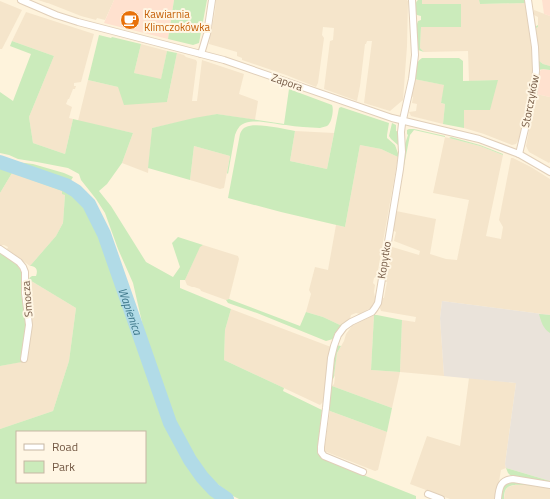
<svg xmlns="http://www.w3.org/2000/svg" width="550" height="499" font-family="'Titillium Web',sans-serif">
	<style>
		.residential { fill: #f5e5cb }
		.commercial { fill: #ffe1cf }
		.industrial { fill: #eae3da }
		.green { fill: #cbebbb; fill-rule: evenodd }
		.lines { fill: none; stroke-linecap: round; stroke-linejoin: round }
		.river { stroke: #b1dbe7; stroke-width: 14 }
		.street-casing { stroke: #e1cfb9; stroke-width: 8 }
		.street { stroke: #fff; stroke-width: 6 }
		.labels { text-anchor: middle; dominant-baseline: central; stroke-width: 4; stroke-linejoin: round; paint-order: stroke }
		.food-label { font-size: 11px; fill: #c56008; stroke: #fff6e4; text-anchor: start }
		.street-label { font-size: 11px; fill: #745944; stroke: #fff6e4 }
		.water-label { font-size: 12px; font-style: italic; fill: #3d7789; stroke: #fff6e4 }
	</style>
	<rect width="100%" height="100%" fill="#fef3dc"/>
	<g class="residential">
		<polygon points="38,0 114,0 105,20 97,18 96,20 81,16 48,3 47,3"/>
		<polygon points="216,0 407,0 408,1 407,46 403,100 390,111 364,103 372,41 367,41 366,44 365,44 360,86 357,101 324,89 330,41 333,40 334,28 323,27 322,35 324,38 318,83 316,87 286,75 242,60 242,58 237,56 237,52 209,44 215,11"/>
		<polygon points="422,0 479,0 480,4 527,3 533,51 533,76 520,137 516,144 512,145 484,134 464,128 464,110 497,80 469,81 468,51 424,52 420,48 421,27 461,27 461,4 422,4"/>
		<polygon points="0,1 22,10 2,49 0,49"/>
		<polygon points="534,10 550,16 550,66 543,64 539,61 536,28 538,27 538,17 534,15"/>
		<polygon points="26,12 94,34 81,82 74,83 74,86 76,86 75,89 73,89 69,99 68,99 66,104 72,107 69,118 73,119 65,154 33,143 29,117 54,56 12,41"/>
		<polygon points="141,44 167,51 161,80 134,73"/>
		<polygon points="177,53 184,55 186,57 196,60 197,62 192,101 197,101 202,60 244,74 239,94 258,101 255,120 217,114 152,128 148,173 122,163 133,133 78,121 88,80 118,87 167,102"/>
		<polygon points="414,79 445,85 441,103 445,104 443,124 411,116 409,112 416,111 417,104 412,103 413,97 411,96"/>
		<polygon points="536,94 550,97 550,162 549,163 529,152 526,146 531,120 533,115"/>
		<polygon points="295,131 334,133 327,169 290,161"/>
		<polygon points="445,137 480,146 503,155 486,236 501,239 503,227 499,220 511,158 513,158 531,167 550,179 550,315 442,301 440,318 444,376 400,372 392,408 332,386 334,384 335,377 334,376 337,353 344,341 346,334 352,326 374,315 371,370 400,372 402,320 415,322 416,317 381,311 380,308 382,298 384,298 387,282 384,282 389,246 419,255 420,251 394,241 396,232 392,230 396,211 436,219 430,254 446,259 457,260 469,200 433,193"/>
		<polygon points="360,145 381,149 398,157 377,276 374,278 373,283 375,285 374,292 375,297 375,303 372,307 360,314 356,313 351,315 350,319 340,325 323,317 306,312 311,294 309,290 315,267 328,270 336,225 345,227"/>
		<polygon points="194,146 230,156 224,188 220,189 190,180"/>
		<polygon points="12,173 62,191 65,195 63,223 56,236 30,266 7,249 8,247 4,245 0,245 0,193"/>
		<polygon points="203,245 238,256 239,259 229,299 226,300 201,291 200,289 194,287 192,287 187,285 185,280 200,246"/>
		<polygon points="28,279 76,308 69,361 53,411 0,429 0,366 25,361 32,331 31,318 28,300"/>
		<polygon points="231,309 331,347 328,359 323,402 320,405 224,360 225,330"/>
		<polygon points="469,378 516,383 505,464 506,468 501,470 496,499 450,499 410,484 427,436 460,446"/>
		<polygon points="330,411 387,432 378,470 375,471 324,451"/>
		<polygon points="518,484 550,488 550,499 504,499 505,491 508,487"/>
	</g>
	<g class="commercial">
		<polygon points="114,0 174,0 168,39 104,23"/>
		<polygon points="542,0 550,0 550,16 544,14"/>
		<polygon points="542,69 550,70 550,97 536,94 540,71"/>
	</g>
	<polygon class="industrial" points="442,301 550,315 550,481 506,468 505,464 516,383 444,376 440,318"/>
	<g class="green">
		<polygon points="174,0 207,0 199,43 193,45 168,39"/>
		<path d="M418,0H422V4H461V27H421L420,48L424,52L418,50L417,47L416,27L418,21L421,20V16L417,15L416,14C416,9 414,3 418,0Z"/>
		<polygon points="479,0 526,0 527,3 480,4"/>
		<polygon points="538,25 538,27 536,28 539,61 543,64 550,66 550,70 543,69 539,70 535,27"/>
		<polygon points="99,35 111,38 112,37 141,44 134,73 161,79 167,51 177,53 167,102 124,105 118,87 88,80"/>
		<path d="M12,41L54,56L29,117L33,143L65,154L73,119L133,133L122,163L107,184L99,191L111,206L146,262L173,277L180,267L172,243L178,237L203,245L200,247L185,280H180V288L231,309L225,330L224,360L284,388L283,391L322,410L318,448C318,452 319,455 323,459L416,496V499H239L233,496L211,479L195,457L176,421L147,344L133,283L118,249L105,213L96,199L81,180L79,174L68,168L37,162L18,159L9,155L0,153V92L13,101L31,54L10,46Z"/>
		<path d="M422,58H459L463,61V81L498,80L490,110H464V128L443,124L445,104L441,103L444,85L414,79C415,71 414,63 422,58Z"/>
		<path d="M289,89L332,105C334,109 332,123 327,126C325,127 322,127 320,128C309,127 297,127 286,125C273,124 257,119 245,123C239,125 237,130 235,135L228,174L227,173L230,156L194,146L190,180L148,168L152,128L194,118L217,114L284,124Z"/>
		<path d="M341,107L389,123L387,135V138L395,145L399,156L398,157L381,149L360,145L345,227L281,212L228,198L240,134C241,131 243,128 246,127C255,122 284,129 295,131L290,161L327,169L339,108Z"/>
		<polygon points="392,123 396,125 396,131 399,132 399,146 391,139 389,136"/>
		<polygon points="409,129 414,129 445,136 445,137 414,130 410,135 400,186 405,144 408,135 407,134 407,130"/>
		<polygon points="451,137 480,145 503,154 503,155 480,146 449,138"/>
		<polygon points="0,156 17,162 33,164 64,173 73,177 69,184 0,159"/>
		<path d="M0,166L67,189C70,194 75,194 79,197C88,204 93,216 97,225C111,259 122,294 133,329C143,360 152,391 165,421C169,430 174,439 179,448C191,468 202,485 221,499H0V429L53,411L69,361L76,308L28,279L32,276H36C38,271 37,266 30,266L56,236L63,223L65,195L62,194V191L12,173L0,193ZM17,432H145V482H17Z"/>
		<polygon points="0,252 17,265 21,271 23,278 27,318 22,362 0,366"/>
		<polygon points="229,299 300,326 306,312 323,317 340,325 350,319 333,339 326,341 257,313 228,303 226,300"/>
		<path d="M539,314L550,315V333C543,329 541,321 539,314Z"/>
		<polygon points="374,315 377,315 402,320 400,372 371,370"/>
		<path d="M336,345L341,346L337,353L334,376V379C330,372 334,353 336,345Z"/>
		<polygon points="332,386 392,408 387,432 330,411 329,410 330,398"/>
		<polygon points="506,468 550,481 550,483 512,477 508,473"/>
		<path d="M515,482L550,488C541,487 515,482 508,487C504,490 504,495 504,499H499C502,488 502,484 515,482Z"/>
	</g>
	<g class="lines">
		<path class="river" id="s1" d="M0,162L66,185L76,191L89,204L104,234L170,423L190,460L202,477L214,490L227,499"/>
		<defs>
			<g id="street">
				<polyline points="21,0 56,15 78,22 224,60 392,118 479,139 519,154 550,172"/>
				<polyline points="201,54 207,34 212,0"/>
				<polyline points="519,154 534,91 536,71 535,47 528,0"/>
				<polyline points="0,249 19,262 23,267 25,272 25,293 29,325 24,359"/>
				<polyline points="363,472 324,456 321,452 321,447 326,408 331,358 334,346 338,335 344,327 351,322 372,312 375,308 378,303 400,169 402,152 401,132 402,124 412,79 415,55 412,0"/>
				<polyline points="428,494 441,499"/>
				<path d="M498,499C499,488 500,480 513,479L550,485"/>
			</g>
		</defs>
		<use href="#street" class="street-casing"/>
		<use href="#street" class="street"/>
	</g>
	<defs>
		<symbol id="cafe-disc" viewBox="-11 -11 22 22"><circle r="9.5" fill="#e8710a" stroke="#fff6e4"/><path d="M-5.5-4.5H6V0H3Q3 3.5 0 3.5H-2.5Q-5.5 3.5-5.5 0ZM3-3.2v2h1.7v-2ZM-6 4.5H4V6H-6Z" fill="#fff"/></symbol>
	</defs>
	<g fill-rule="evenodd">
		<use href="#cafe-disc" x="119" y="9" width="22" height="22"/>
	</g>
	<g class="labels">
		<g class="food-label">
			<text x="144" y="14">Kawiarnia<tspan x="144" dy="13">Klimczokówka</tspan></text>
		</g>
		<g class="street-label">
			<text transform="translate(287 82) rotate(19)">Zapora</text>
			<text transform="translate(530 101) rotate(-79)">Storczyków</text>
			<text transform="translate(384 260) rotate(-81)">Kopytko</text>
			<text transform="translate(27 299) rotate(-95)">Smocza</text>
		</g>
		<g class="water-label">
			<text stroke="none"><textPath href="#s1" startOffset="215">Wapienica</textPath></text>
		</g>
	</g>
	<rect x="16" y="431" width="130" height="52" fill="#fff6e4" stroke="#c7b7a4"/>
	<rect x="24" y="444" width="20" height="6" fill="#ffffff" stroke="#c7b7a4"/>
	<text x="52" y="451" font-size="12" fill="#745944">Road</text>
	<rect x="24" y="461" width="20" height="12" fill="#cbebbb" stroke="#c7b7a4"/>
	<text x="52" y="471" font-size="12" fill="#745944">Park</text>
</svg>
